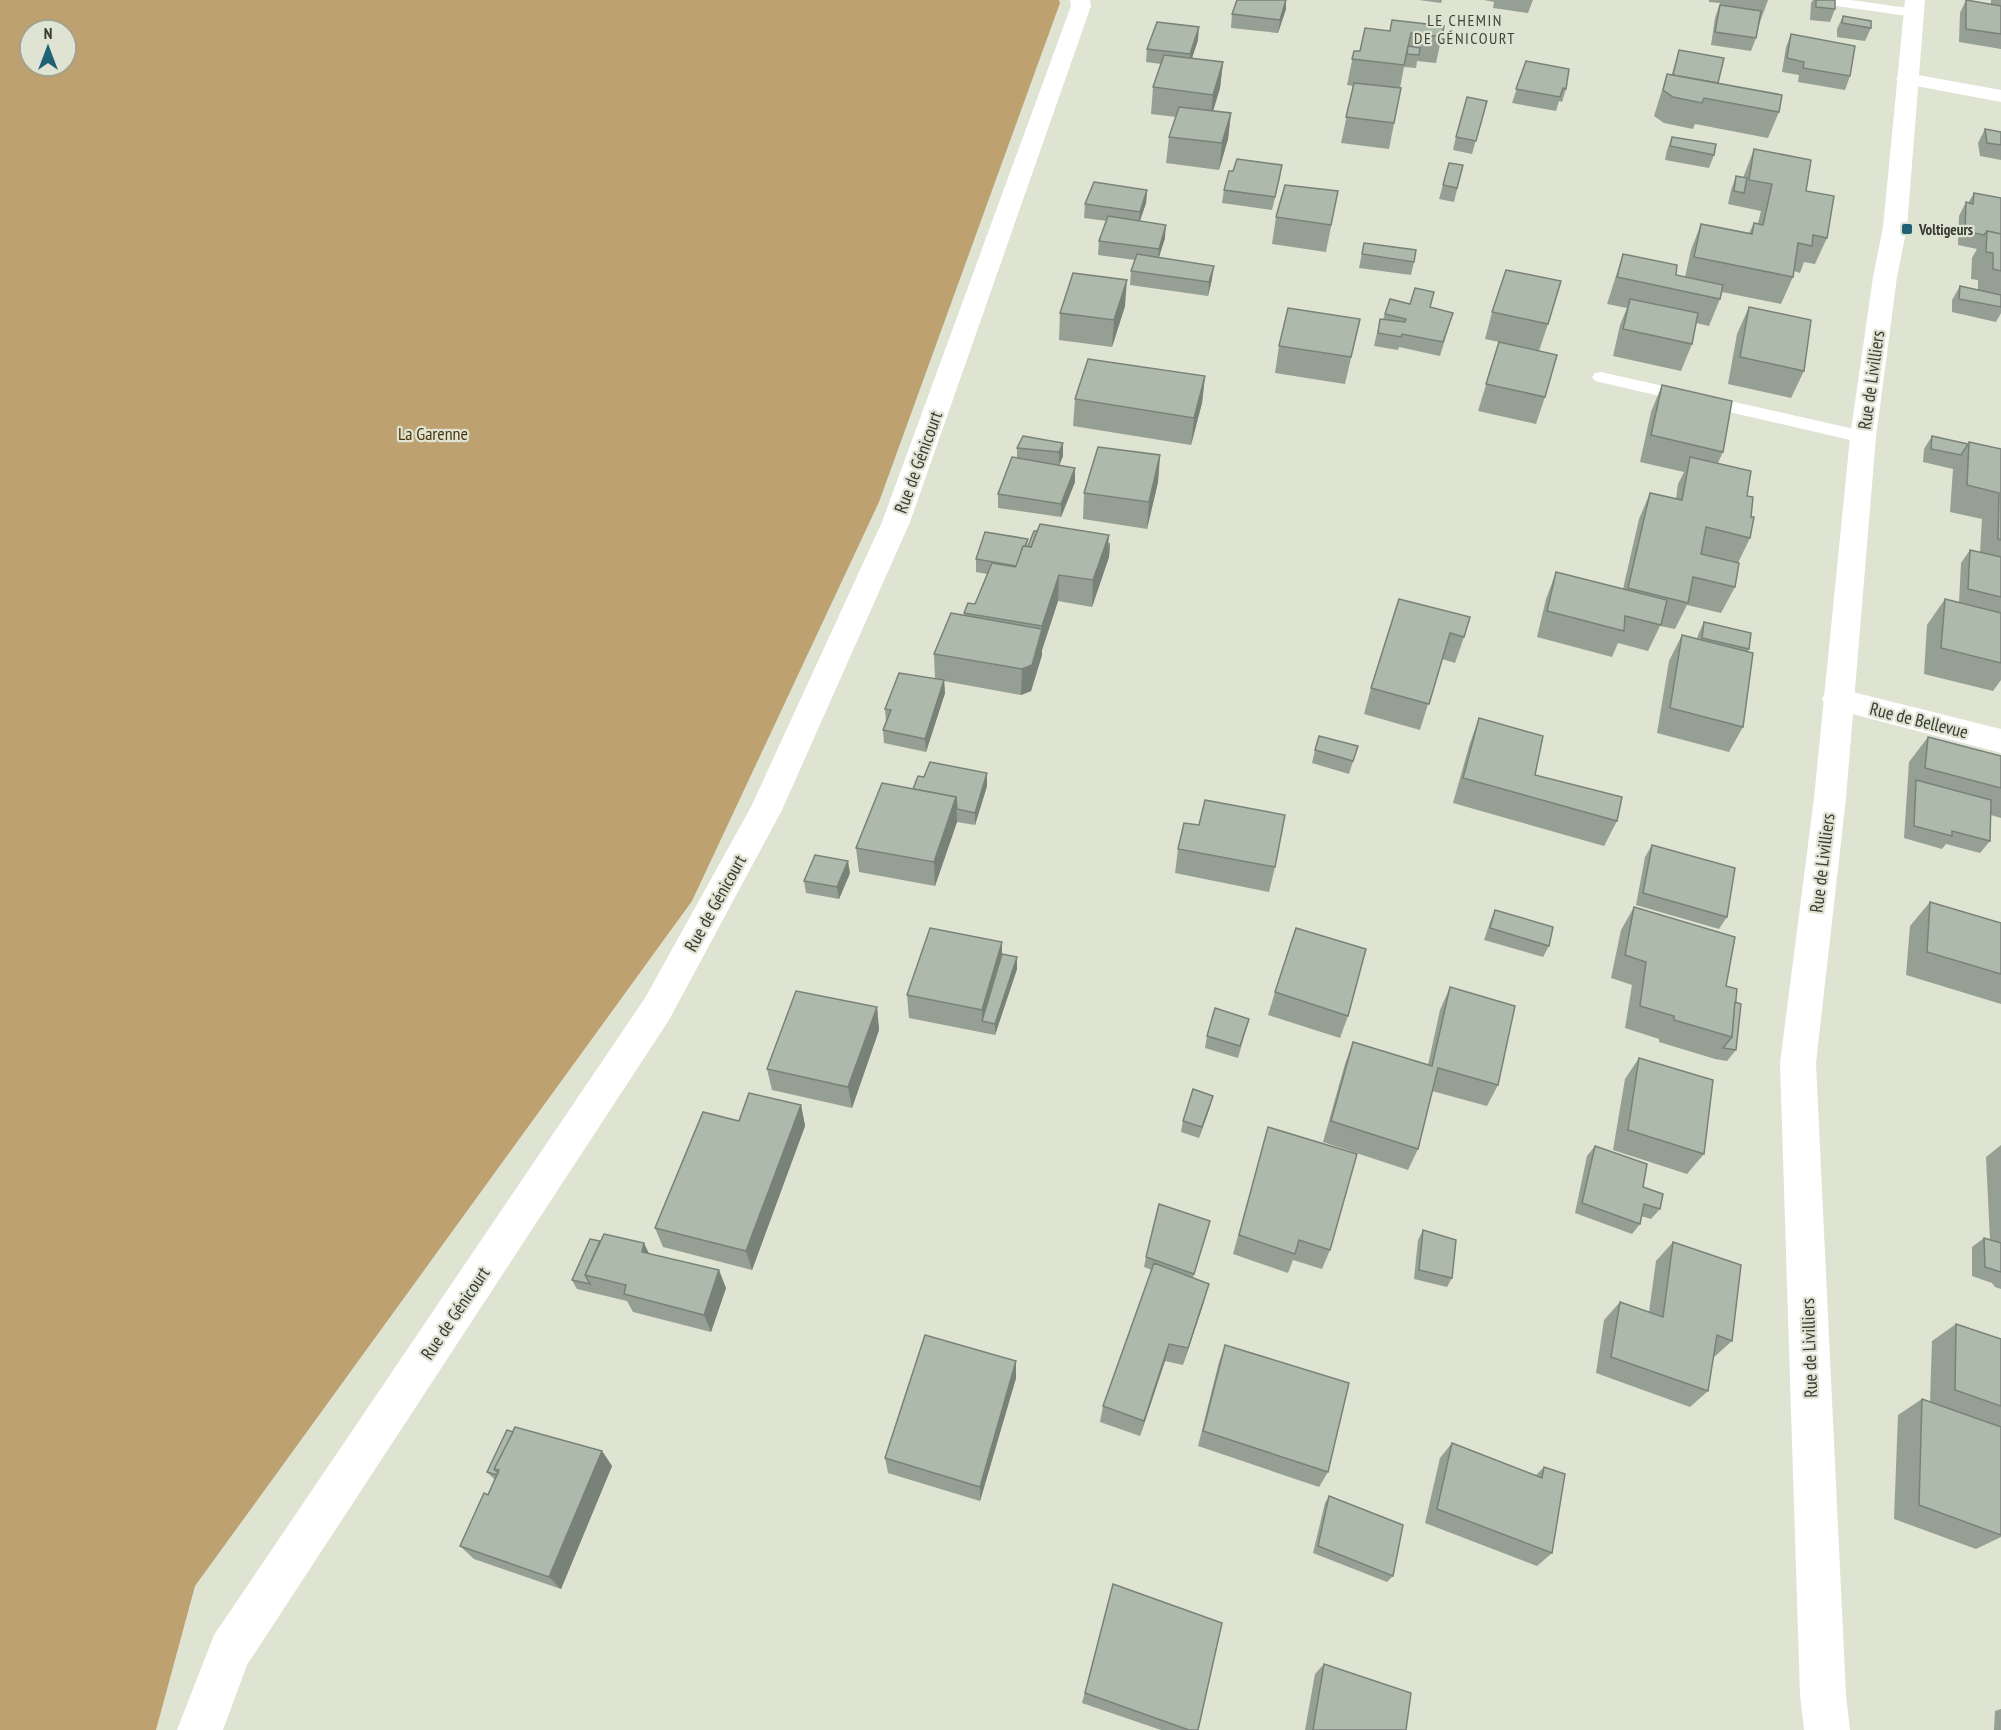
<svg xmlns="http://www.w3.org/2000/svg" width="2001" height="1730" font-family="'PT Sans Narrow',sans-serif">
	<style>
		.forest { fill: #bea171; fill-rule: evenodd }
		.lines { fill: none; stroke-linecap: round; stroke-linejoin: round }
		.service { fill: #fff; fill-rule: evenodd }
		.minor { fill: #fff; fill-rule: evenodd }
		.tertiary { fill: #fff; fill-rule: evenodd }
		.wall { fill: #959f93 }
		.shaded-wall { fill: #798278 }
		.building { fill: #adb9ab; stroke: #798278; stroke-width: 1.5 }
		.poi-dot { fill: #216176; stroke: #dee3d2; stroke-width: 2 }
		.labels { text-anchor: middle; dominant-baseline: central; stroke-width: 4.5; stroke-linejoin: round; paint-order: stroke }
		.far-poi-label { font-size: 15px; font-weight: bold; fill: #383a33; stroke: #dee3d2; text-anchor: start }
		.far-neighbourhood-label { font-size: 16px; letter-spacing: 1.5px; fill: #414537; stroke: #dee3d2 }
		.street-label { font-size: 18px; fill: #383a33; stroke: #dee3d2 }
		.park-label { font-size: 18px; fill: #4b360e; stroke: #dee3d2 }
	</style>
	<rect width="100%" height="100%" fill="#dee3d2"/>
	<path class="forest" d="M0,0H1059L1060,3L879,502L692,901L195,1586L156,1730H0ZM30,30H66V66H30Z"/>
	<g class="lines">
		<g class="service">
			<polygon points="1815,0 1851,0 1915,9 1922,13 1915,17 1822,4"/>
			<polygon points="1601,372 1863,431 1872,437 1863,443 1595,381 1592,377 1595,373"/>
		</g>
		<g class="minor">
			<polygon points="1070,0 1090,0 1091,6 910,522 782,810 669,1020 247,1665 223,1730 177,1730 214,1635 645,998 751,807 882,522 1071,6"/>
			<polygon points="1907,73 2001,90 2001,102 1900,83 1896,79 1900,75"/>
			<polygon points="1837,688 2001,729 2001,753 1826,707 1822,699 1826,691"/>
		</g>
		<polygon class="tertiary" points="1905,0 1925,0 1907,227 1897,277 1876,437 1846,798 1816,1063 1846,1695 1850,1730 1804,1730 1800,1695 1780,1063 1814,798 1850,437 1873,277 1883,227"/>
	</g>
	<g class="wall">
		<polygon points="1419,0 1442,0 1441,3"/>
		<polygon points="1484,0 1533,0 1528,13 1493,8 1494,2"/>
		<polygon points="1709,0 1768,0 1760,22 1756,38 1751,51 1711,45 1715,18 1720,3 1709,2"/>
		<polygon points="1813,0 1835,0 1835,9 1830,22 1810,20 1811,3"/>
		<polygon points="1966,0 1991,4 1991,0 2001,0 2001,49 1959,42 1960,13"/>
		<polygon points="1286,9 1278,33 1231,28 1232,14"/>
		<polygon points="1843,16 1871,28 1865,41 1837,37 1837,29"/>
		<polygon points="1444,26 1436,63 1417,61 1416,68 1404,67 1400,88 1401,88 1389,149 1341,143 1353,86 1347,85 1354,51 1360,51 1390,31"/>
		<polygon points="1791,34 1850,76 1845,90 1798,82 1799,75 1782,72 1786,47"/>
		<polygon points="1198,40 1192,58 1223,62 1220,88 1213,111 1231,113 1228,139 1219,170 1166,163 1169,137 1176,117 1151,114 1153,87 1161,64 1146,62 1147,49"/>
		<polygon points="1679,50 1718,83 1779,112 1768,138 1695,124 1693,129 1664,123 1654,116 1667,74 1672,74"/>
		<polygon points="1526,61 1566,89 1562,102 1559,101 1556,111 1512,103"/>
		<polygon points="1487,101 1472,154 1453,150 1456,137"/>
		<polygon points="1985,129 2001,132 2001,160 1980,156 1978,143"/>
		<polygon points="1672,137 1714,155 1709,168 1665,160 1667,150"/>
		<polygon points="1754,149 1806,191 1827,238 1815,264 1804,262 1800,273 1794,271 1793,277 1781,304 1722,292 1720,299 1709,326 1696,323 1692,344 1681,371 1613,356 1620,325 1627,308 1607,304 1623,254 1676,275 1685,277 1691,250 1701,224 1749,233 1754,223 1758,223 1761,211 1728,204 1731,190 1736,176 1743,178"/>
		<polygon points="1282,165 1280,178 1272,210 1222,203 1224,190 1233,171"/>
		<polygon points="1463,165 1454,202 1439,199 1443,185"/>
		<polygon points="1147,190 1146,203 1140,221 1165,238 1159,257 1212,279 1208,296 1130,285 1131,271 1135,260 1098,255 1099,241 1107,221 1084,218 1085,204"/>
		<polygon points="1338,191 1326,252 1272,244 1276,217"/>
		<polygon points="1974,193 2001,198 2001,313 1996,322 1952,312 1952,300 1960,286 1978,290 1978,280 1971,279 1972,258 1977,249 1958,245 1959,216 1966,202 1968,203"/>
		<polygon points="1364,243 1414,262 1411,275 1359,268"/>
		<polygon points="1125,306 1112,347 1059,340 1060,313"/>
		<polygon points="1749,307 1804,371 1791,398 1728,384 1737,334"/>
		<polygon points="1430,308 1453,313 1440,356 1399,347 1398,350 1374,346 1380,319 1383,319 1385,314"/>
		<polygon points="1492,312 1548,324 1539,351 1545,397 1536,424 1478,411 1499,342 1485,339"/>
		<polygon points="1360,319 1345,384 1275,373 1279,346"/>
		<polygon points="1205,376 1202,403 1191,445 1073,426 1075,399"/>
		<polygon points="1662,385 1723,452 1718,463 1747,496 1751,517 1750,538 1738,563 1735,587 1721,613 1687,605 1675,629 1660,626 1648,651 1618,643 1612,657 1537,637 1546,599 1556,572 1623,589 1639,519 1650,493 1676,499 1678,484 1684,472 1640,462 1651,412"/>
		<polygon points="1932,436 1968,444 1969,442 2001,449 2001,680 1993,691 1924,674 1927,625 1945,599 1959,602 1961,563 1970,550 1980,552 1982,519 1950,512 1953,469 1923,462 1924,449"/>
		<polygon points="1063,443 1063,456 1059,465 1075,468 1075,482 1061,517 998,508 998,494 1017,458 1017,448"/>
		<polygon points="1160,455 1158,482 1147,529 1083,519 1084,493"/>
		<polygon points="1028,539 1027,546 1110,543 1109,557 1092,607 1058,601 1042,650 1042,655 1031,691 1021,695 944,681 945,693 926,752 884,743 883,730 886,722 885,709 935,679 934,654 964,615 964,613 975,604 987,574 976,572 976,559"/>
		<polygon points="1399,599 1464,637 1455,663 1442,659 1420,730 1364,714 1371,688"/>
		<polygon points="1704,622 1749,649 1748,651 1743,727 1729,752 1657,733 1669,661 1682,635 1697,639 1698,635"/>
		<polygon points="1479,718 1535,775 1617,821 1604,846 1453,803 1470,743"/>
		<polygon points="1928,737 2001,756 2001,818 1991,815 1990,841 1980,853 1946,844 1942,849 1904,838 1909,762"/>
		<polygon points="1358,746 1349,774 1312,763 1315,750"/>
		<polygon points="987,773 987,786 975,825 957,822 935,886 859,872 856,848 913,789 924,777"/>
		<polygon points="1199,825 1275,867 1269,892 1175,873 1178,849"/>
		<polygon points="1652,845 1727,917 1719,929 1636,905 1645,857"/>
		<polygon points="850,873 839,899 806,893 804,881"/>
		<polygon points="1930,902 2001,923 2001,1004 1906,975 1910,926"/>
		<polygon points="1634,907 1726,986 1735,1002 1736,1050 1727,1061 1715,1059 1659,1042 1659,1039 1625,1028 1632,985 1611,978 1621,930"/>
		<polygon points="1495,910 1549,946 1543,957 1484,940 1490,922"/>
		<polygon points="1002,954 1017,957 1017,969 995,1035 909,1018 907,995"/>
		<polygon points="1450,987 1498,1085 1487,1106 1432,1091 1418,1149 1408,1170 1323,1142 1345,1064 1353,1042 1428,1065 1440,1010"/>
		<polygon points="1275,992 1348,1016 1340,1038 1268,1015"/>
		<polygon points="877,1007 879,1030 852,1108 772,1090 767,1069"/>
		<polygon points="1249,1019 1238,1058 1205,1048 1207,1036"/>
		<polygon points="1639,1058 1704,1154 1687,1174 1613,1150 1625,1079"/>
		<polygon points="801,1105 805,1126 752,1270 663,1247 655,1228 739,1121"/>
		<polygon points="1210,1107 1199,1138 1181,1132 1183,1121"/>
		<polygon points="1268,1127 1330,1250 1322,1269 1293,1260 1288,1273 1233,1254"/>
		<polygon points="2001,1145 2001,1289 1995,1287 1992,1283 1972,1276 1972,1247 1984,1238 1990,1240 1986,1157"/>
		<polygon points="1595,1146 1643,1187 1660,1209 1651,1219 1641,1216 1640,1224 1632,1234 1575,1213 1587,1156"/>
		<polygon points="1423,1230 1452,1278 1447,1287 1414,1279 1418,1240"/>
		<polygon points="1207,1231 1193,1278 1204,1302 1183,1365 1165,1361 1140,1436 1100,1422 1103,1406 1152,1270 1144,1267 1146,1257"/>
		<polygon points="1673,1242 1732,1341 1713,1358 1708,1391 1690,1407 1596,1373 1604,1320 1620,1302 1649,1312 1656,1261"/>
		<polygon points="649,1254 726,1288 711,1332 633,1312 627,1301 577,1289 572,1280"/>
		<polygon points="1956,1324 2001,1339 2001,1537 1976,1549 1894,1519 1898,1415 1922,1399 1930,1402 1932,1341"/>
		<polygon points="1225,1345 1328,1472 1319,1487 1198,1446 1219,1362"/>
		<polygon points="1016,1361 1016,1378 980,1501 888,1473 885,1458"/>
		<polygon points="513,1432 602,1451 612,1466 561,1589 474,1559 460,1546 495,1480 487,1472"/>
		<polygon points="1452,1443 1536,1475 1544,1467 1552,1553 1537,1566 1425,1523 1440,1458"/>
		<polygon points="1329,1496 1393,1576 1387,1582 1313,1553 1325,1503"/>
		<polygon points="1113,1584 1198,1730 1161,1730 1082,1703"/>
		<polygon points="1324,1664 1406,1730 1305,1730 1315,1674"/>
		<polygon points="2001,1709 2001,1730 1994,1730 1995,1711"/>
	</g>
	<g class="shaded-wall">
		<polygon points="1286,0 1286,9 1278,33 1280,20"/>
		<polygon points="1199,27 1198,40 1189,67 1190,54"/>
		<polygon points="1223,62 1220,88 1210,121 1213,95"/>
		<polygon points="1231,113 1228,139 1219,170 1222,143"/>
		<polygon points="1147,190 1146,203 1138,226 1140,212"/>
		<polygon points="1166,225 1165,238 1157,263 1159,249"/>
		<polygon points="1214,266 1212,279 1208,296 1209,282"/>
		<polygon points="1127,280 1125,306 1112,347 1114,320"/>
		<polygon points="1205,376 1202,403 1191,445 1194,418"/>
		<polygon points="1063,443 1063,456 1059,466 1059,452"/>
		<polygon points="1160,455 1158,482 1147,529 1149,502"/>
		<polygon points="1075,468 1075,482 1061,517 1061,504"/>
		<polygon points="1109,535 1108,548 1110,543 1109,557 1092,607 1093,580"/>
		<polygon points="1059,575 1058,601 1042,650 1042,655 1031,691 1021,695 1022,669 1042,631 1042,626"/>
		<polygon points="944,680 945,693 926,752 925,739"/>
		<polygon points="987,773 987,786 975,825 975,813"/>
		<polygon points="956,797 957,822 935,886 934,862"/>
		<polygon points="848,861 850,873 839,899 837,887"/>
		<polygon points="1002,942 1002,966 982,1021 982,1010"/>
		<polygon points="1017,957 1017,969 995,1035 995,1024"/>
		<polygon points="877,1007 879,1030 852,1108 848,1087"/>
		<polygon points="1213,1096 1210,1107 1199,1138 1202,1127"/>
		<polygon points="801,1105 805,1126 752,1270 746,1251"/>
		<polygon points="644,1243 653,1262 642,1252"/>
		<polygon points="719,1270 726,1288 711,1332 704,1315"/>
		<polygon points="1209,1284 1204,1302 1183,1365 1188,1348"/>
		<polygon points="1169,1344 1165,1361 1140,1436 1144,1421"/>
		<polygon points="1016,1361 1016,1378 980,1501 980,1487"/>
		<polygon points="602,1451 612,1466 561,1589 549,1577"/>
	</g>
	<g class="building">
		<polygon points="1237,0 1286,0 1280,20 1232,14"/>
		<polygon points="1816,0 1835,0 1835,9 1816,7"/>
		<polygon points="1966,0 2001,6 2001,34 1966,29"/>
		<polygon points="1720,5 1761,11 1756,38 1715,32"/>
		<polygon points="1843,16 1871,21 1871,28 1842,23"/>
		<polygon points="1392,20 1444,26 1442,37 1411,33 1404,65 1352,59 1354,51 1360,51 1365,28 1390,31"/>
		<polygon points="1157,22 1199,27 1190,54 1147,49"/>
		<polygon points="1791,34 1855,46 1850,76 1803,68 1804,62 1787,58"/>
		<polygon points="1408,46 1420,48 1419,55 1407,54"/>
		<polygon points="1679,50 1724,58 1718,83 1673,75"/>
		<polygon points="1164,55 1223,62 1213,95 1153,87"/>
		<polygon points="1526,61 1569,69 1566,89 1563,88 1560,97 1516,89"/>
		<polygon points="1667,74 1782,95 1779,112 1704,98 1702,103 1673,97 1663,90"/>
		<polygon points="1354,83 1401,88 1394,123 1346,117"/>
		<polygon points="1467,97 1487,101 1476,141 1456,137"/>
		<polygon points="1179,107 1231,113 1222,143 1169,137"/>
		<polygon points="1985,129 2001,132 2001,145 1987,143"/>
		<polygon points="1672,137 1716,144 1714,155 1670,146"/>
		<polygon points="1754,149 1811,160 1806,191 1834,196 1827,238 1813,235 1812,246 1798,243 1793,277 1694,257 1701,224 1752,234 1754,223 1763,225 1772,184 1749,180"/>
		<polygon points="1237,159 1282,165 1275,197 1224,190 1229,171 1233,171"/>
		<polygon points="1449,163 1463,165 1457,188 1443,185"/>
		<polygon points="1736,176 1747,178 1744,193 1734,191"/>
		<polygon points="1094,182 1147,190 1140,212 1085,204"/>
		<polygon points="1285,185 1338,191 1331,225 1276,217"/>
		<polygon points="1974,193 2001,198 2001,234 1987,231 1984,235 1965,231 1966,202 1973,204"/>
		<polygon points="1108,216 1166,225 1159,249 1099,241"/>
		<polygon points="1987,231 2001,234 2001,271 1993,269 1993,253 1986,252"/>
		<polygon points="1364,243 1416,250 1414,262 1362,254"/>
		<polygon points="1137,254 1214,266 1209,282 1131,271"/>
		<polygon points="1623,254 1677,265 1676,275 1723,285 1720,299 1617,277"/>
		<polygon points="1506,270 1561,281 1548,324 1492,312"/>
		<polygon points="1073,273 1127,280 1114,320 1060,313"/>
		<polygon points="1960,286 2001,295 2001,307 1959,299"/>
		<polygon points="1415,288 1434,292 1430,307 1453,313 1443,342 1402,334 1401,337 1378,333 1380,319 1405,322 1406,319 1385,314 1390,299 1410,304"/>
		<polygon points="1630,299 1698,313 1692,344 1623,329"/>
		<polygon points="1749,307 1811,320 1804,371 1740,357"/>
		<polygon points="1288,308 1360,319 1351,357 1279,346"/>
		<polygon points="1499,342 1557,355 1545,397 1486,384"/>
		<polygon points="1088,359 1205,376 1194,418 1075,399"/>
		<polygon points="1662,385 1732,401 1723,452 1651,435"/>
		<polygon points="1023,436 1063,443 1059,452 1017,448"/>
		<polygon points="1932,436 1968,444 1961,455 1931,449"/>
		<polygon points="1969,442 2001,449 2001,540 1998,539 1999,493 1967,485"/>
		<polygon points="1098,447 1160,455 1149,502 1084,493"/>
		<polygon points="1012,457 1075,468 1061,504 998,494"/>
		<polygon points="1690,457 1751,471 1747,496 1753,497 1751,517 1754,517 1750,538 1706,527 1701,554 1739,563 1735,587 1693,577 1688,603 1628,588 1650,493 1682,500"/>
		<polygon points="1040,524 1109,535 1093,580 1059,575 1042,626 964,613 968,603 975,604 992,563 1015,567 1023,546 1031,547"/>
		<polygon points="1034,531 1037,531 1031,547 1028,546"/>
		<polygon points="985,532 1028,539 1025,546 1023,546 1016,566 976,559"/>
		<polygon points="1970,550 2001,557 2001,597 1968,589"/>
		<polygon points="1556,572 1667,600 1661,625 1625,616 1624,631 1547,611"/>
		<polygon points="1399,599 1470,617 1464,637 1450,633 1429,704 1371,688"/>
		<polygon points="1945,599 2001,613 2001,663 1941,648"/>
		<polygon points="951,613 1042,629 1032,665 1022,669 934,654"/>
		<polygon points="1704,622 1751,633 1749,649 1702,638"/>
		<polygon points="1682,635 1753,653 1743,727 1670,708"/>
		<polygon points="899,673 944,680 925,739 883,730 891,710 885,709"/>
		<polygon points="1479,718 1543,736 1535,775 1622,797 1617,821 1463,778"/>
		<polygon points="1319,736 1358,746 1353,761 1315,750"/>
		<polygon points="1928,737 2001,756 2001,788 1925,768"/>
		<polygon points="930,762 987,773 975,813 957,809 956,797 913,789 918,776 924,777"/>
		<polygon points="1916,780 1991,800 1990,841 1952,831 1952,836 1914,826"/>
		<polygon points="882,783 956,797 934,862 856,848"/>
		<polygon points="1205,800 1285,815 1275,867 1178,849 1184,823 1199,825"/>
		<polygon points="1652,845 1735,868 1727,917 1643,893"/>
		<polygon points="815,855 848,861 837,887 804,881"/>
		<polygon points="1930,902 2001,923 2001,974 1927,952"/>
		<polygon points="1634,907 1735,937 1726,986 1737,989 1732,1037 1674,1020 1674,1016 1640,1006 1646,962 1625,955"/>
		<polygon points="1495,910 1553,927 1549,946 1490,928"/>
		<polygon points="930,928 1002,942 982,1010 907,995"/>
		<polygon points="1296,928 1366,949 1348,1016 1275,992"/>
		<polygon points="1002,954 1017,957 995,1024 982,1021"/>
		<polygon points="1450,987 1515,1006 1498,1085 1438,1068 1418,1149 1331,1121 1353,1042 1432,1066"/>
		<polygon points="796,991 877,1007 848,1087 767,1069"/>
		<polygon points="1735,1002 1741,1004 1736,1050 1723,1048 1732,1037"/>
		<polygon points="1215,1008 1249,1019 1240,1046 1207,1036"/>
		<polygon points="1639,1058 1713,1080 1704,1154 1628,1130"/>
		<polygon points="1193,1089 1213,1096 1202,1127 1183,1121"/>
		<polygon points="749,1093 801,1105 746,1251 655,1228 703,1112 739,1121"/>
		<polygon points="1268,1127 1357,1154 1330,1250 1299,1240 1295,1254 1239,1235"/>
		<polygon points="1595,1146 1647,1164 1643,1187 1663,1194 1660,1209 1644,1204 1640,1224 1582,1203"/>
		<polygon points="1159,1204 1210,1221 1194,1274 1146,1257"/>
		<polygon points="1423,1230 1456,1240 1452,1278 1419,1270"/>
		<polygon points="604,1234 644,1243 642,1252 719,1270 704,1315 624,1294 626,1285 585,1275"/>
		<polygon points="1984,1238 2001,1243 2001,1272 1985,1267"/>
		<polygon points="590,1239 600,1241 585,1275 590,1284 572,1280"/>
		<polygon points="1673,1242 1741,1265 1732,1341 1717,1335 1708,1391 1611,1357 1620,1302 1663,1317"/>
		<polygon points="1154,1263 1209,1284 1188,1348 1169,1344 1144,1421 1103,1406"/>
		<polygon points="1956,1324 2001,1339 2001,1406 1955,1390"/>
		<polygon points="925,1335 1016,1361 980,1487 885,1458"/>
		<polygon points="1225,1345 1349,1383 1328,1472 1203,1431"/>
		<polygon points="1922,1399 2001,1427 2001,1535 1919,1505"/>
		<polygon points="515,1427 602,1451 549,1577 460,1546 484,1493 488,1495 499,1470 494,1469"/>
		<polygon points="507,1430 513,1432 494,1469 498,1473 497,1475 487,1472"/>
		<polygon points="1452,1443 1542,1478 1544,1467 1565,1474 1552,1553 1437,1509"/>
		<polygon points="1329,1496 1403,1525 1393,1576 1318,1546"/>
		<polygon points="1113,1584 1222,1623 1198,1730 1189,1730 1085,1693"/>
		<polygon points="1324,1664 1411,1693 1406,1730 1313,1730"/>
	</g>
	<rect class="poi-dot" x="1901" y="223" width="12" height="12" rx="3"/>
	<g class="labels">
		<g class="far-poi-label">
			<text x="1919" y="229">Voltigeurs</text>
		</g>
		<g class="far-neighbourhood-label">
			<text x="1465" y="20">LE CHEMIN<tspan x="1465" dy="18">DE GÉNICOURT</tspan></text>
		</g>
		<g class="street-label">
			<text transform="translate(1871 380) rotate(-82)">Rue de Livilliers</text>
			<text transform="translate(918 462) rotate(-70)">Rue de Génicourt</text>
			<text transform="translate(1919 720) rotate(14)">Rue de Bellevue</text>
			<text transform="translate(1822 863) rotate(-83)">Rue de Livilliers</text>
			<text transform="translate(715 903) rotate(-61)">Rue de Génicourt</text>
			<text transform="translate(455 1313) rotate(-56)">Rue de Génicourt</text>
			<text transform="translate(1809 1348) rotate(-92)">Rue de Livilliers</text>
		</g>
		<g class="park-label">
			<text x="433" y="433">La Garenne</text>
		</g>
	</g>
	<g transform="translate(48 48)"><circle r="28" fill="#dee3d2" stroke="#9c9f92" stroke-width="1.5"/>
	<path d="M0-4.5L10 22L0 15L-10 22Z" fill="#216176"/>
	<text y="-9" font-size="16" font-weight="bold" text-anchor="middle" fill="#383a33">N</text>
	</g>
</svg>
